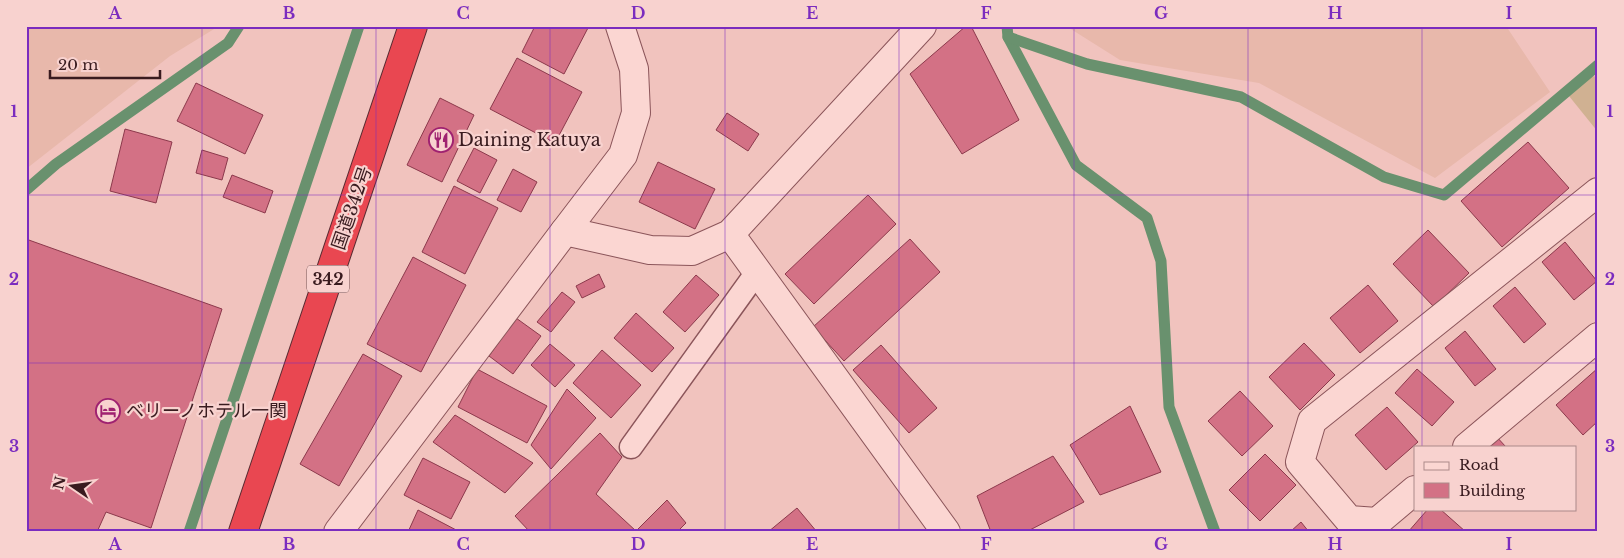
<svg xmlns="http://www.w3.org/2000/svg" width="1624" height="558" font-family="'Libre Baskerville','Noto Sans JP',serif">
	<style>
		.farmland { fill: #e8b8ab }
		.green { fill: #d0b192 }
		.lines { fill: none; stroke-linecap: round; stroke-linejoin: round }
		.stream { stroke: #69916e; stroke-width: 11 }
		.building { fill: #d37185; stroke: #8c394c }
		.lane-casing { stroke: #8b555a; stroke-width: 25 }
		.street-casing { stroke: #8b555a; stroke-width: 30 }
		.highway-casing { stroke: #582a31; stroke-width: 30 }
		.lane { stroke: #fbd6d2; stroke-width: 22 }
		.street { stroke: #fbd6d2; stroke-width: 28 }
		.highway { stroke: #e94751; stroke-width: 28 }
		.grid { fill: none; stroke: #7b2cbf; stroke-width: 1; stroke-opacity: 0.55 }
		.labels { text-anchor: middle; dominant-baseline: central; stroke-width: 4.5; stroke-linejoin: round; paint-order: stroke }
		.shield { fill: #f8d2cf; stroke: #725254; stroke-width: 1 }
		.shield-label { font-size: 16px; font-weight: bold; fill: #391b1f }
		.poi-label { font-size: 18px; fill: #391b1f; stroke: #f8d2cf; text-anchor: start }
		.street-label { font-size: 18px; fill: #391b1f; stroke: #f8d2cf }
		.neatline { fill: none; stroke: #7b2cbf; stroke-width: 2 }
		.grid-label { font-size: 16px; text-anchor: middle; font-weight: bold; fill: #7b2cbf }
	</style>
	<rect width="100%" height="100%" fill="#f1c3be"/>
	<g class="farmland">
		<polygon points="26,26 219,26 170,56 26,169"/>
		<polygon points="1066,26 1506,26 1550,92 1435,178 1259,83 1120,60"/>
	</g>
	<polygon class="green" points="1592,76 1598,77 1598,132 1569,96"/>
	<g class="lines">
		<g class="stream">
			<polyline points="1007,26 1008,37 1076,165 1147,218 1161,261 1169,407 1215,532"/>
			<polyline points="1008,37 1087,64 1241,97 1384,177 1444,195 1598,65"/>
			<polyline points="26,190 56,164 228,43 239,26"/>
			<polyline points="189,532 359,26"/>
		</g>
	</g>
	<g class="building">
		<polygon points="535,26 589,26 564,74 522,52"/>
		<polygon points="966,26 971,26 1019,120 962,154 910,74"/>
		<polygon points="517,58 582,92 555,143 490,109"/>
		<polygon points="196,83 263,115 245,154 177,121"/>
		<polygon points="440,98 474,115 442,182 407,165"/>
		<polygon points="727,113 759,134 748,151 716,130"/>
		<polygon points="125,129 172,142 156,203 110,191"/>
		<polygon points="1528,142 1569,188 1502,247 1461,201"/>
		<polygon points="474,148 497,160 480,193 457,181"/>
		<polygon points="202,150 228,158 222,180 196,173"/>
		<polygon points="658,162 715,189 695,229 639,202"/>
		<polygon points="513,169 537,182 521,212 497,200"/>
		<polygon points="232,175 273,191 265,213 223,197"/>
		<polygon points="454,186 498,208 465,274 422,252"/>
		<polygon points="868,195 896,224 814,304 785,274"/>
		<polygon points="1428,230 1469,273 1434,307 1393,264"/>
		<polygon points="26,239 222,309 151,528 106,512 97,532 26,532"/>
		<polygon points="910,239 940,272 844,361 813,327"/>
		<polygon points="1565,242 1597,281 1574,300 1542,262"/>
		<polygon points="413,257 466,285 421,372 367,344"/>
		<polygon points="599,274 605,287 582,298 576,286"/>
		<polygon points="696,275 719,295 685,332 663,312"/>
		<polygon points="1368,285 1398,321 1360,353 1330,318"/>
		<polygon points="1515,287 1546,324 1524,343 1493,306"/>
		<polygon points="562,292 575,302 551,332 537,322"/>
		<polygon points="636,313 674,348 652,372 614,338"/>
		<polygon points="516,318 541,336 513,374 489,356"/>
		<polygon points="1465,331 1496,369 1475,386 1445,348"/>
		<polygon points="1304,343 1335,375 1300,410 1269,377"/>
		<polygon points="550,344 575,365 555,387 531,365"/>
		<polygon points="881,345 937,408 909,433 853,370"/>
		<polygon points="602,350 641,385 611,418 573,383"/>
		<polygon points="363,354 402,376 339,486 300,464"/>
		<polygon points="1598,368 1598,421 1583,435 1556,405"/>
		<polygon points="477,369 547,406 527,443 458,407"/>
		<polygon points="1417,369 1454,402 1432,426 1395,393"/>
		<polygon points="567,389 596,418 551,469 531,445"/>
		<polygon points="1240,391 1273,426 1242,456 1208,421"/>
		<polygon points="1130,406 1161,472 1100,495 1070,445"/>
		<polygon points="1387,407 1418,442 1386,470 1355,435"/>
		<polygon points="455,415 533,463 505,493 433,442"/>
		<polygon points="600,433 622,457 596,494 636,531 667,500 686,523 677,532 530,532 515,516"/>
		<polygon points="1495,435 1506,447 1482,447"/>
		<polygon points="1265,454 1296,485 1260,521 1229,490"/>
		<polygon points="1053,456 1084,502 1026,532 991,532 977,496"/>
		<polygon points="423,458 470,482 451,519 404,495"/>
		<polygon points="797,508 817,532 768,532"/>
		<polygon points="1428,509 1440,509 1466,532 1408,532"/>
		<polygon points="418,510 460,532 408,532"/>
		<polygon points="1301,522 1309,532 1290,532"/>
	</g>
	<g class="lines">
		<defs>
			<polyline id="lane" points="631,447 757,272"/>
			<g id="street">
				<polyline points="565,231 623,155 636,113 634,69 620,26"/>
				<polyline points="730,234 946,532"/>
				<polyline points="1467,447 1598,337"/>
				<polyline points="1415,490 1377,522 1349,520 1300,462 1312,421 1598,192"/>
				<polyline points="338,532 565,231 650,250 692,251 730,234 922,26"/>
			</g>
			<polyline id="highway" points="243,532 413,26"/>
		</defs>
		<use href="#lane" class="lane-casing"/>
		<use href="#street" class="street-casing"/>
		<use href="#highway" class="highway-casing"/>
		<use href="#lane" class="lane"/>
		<use href="#street" class="street"/>
		<use href="#highway" class="highway"/>
	</g>
	<path class="grid" d="M202,26V532M376,26V532M550,26V532M725,26V532M899,26V532M1074,26V532M1248,26V532M1422,26V447M26,195H1598M26,363H1598M1422,509V532"/>
	<defs>
		<symbol id="restaurant-ring" viewBox="-11 -11 22 22"><circle r="9.5" fill="#f8d2cf" stroke="#9f2170" stroke-width="1.5"/><path d="M-5-6h1v4h1v-4h1v4h1v-4h1v5L-1.5 .5V6h-2V.5L-5-1ZM5-6V6H3V1.5H1.5Q1.5-4 5-6Z" fill="#9f2170"/></symbol>
		<symbol id="hotel-ring" viewBox="-11 -11 22 22"><circle r="9.5" fill="#f8d2cf" stroke="#9f2170" stroke-width="1.5"/><path d="M-6-4.5h1.5V1H6V5H4.5V3h-9V5H-6ZM-4 0a1.8 1.8 0 1 1 3.6 0ZM.5 0V-2.5h3Q6-2.5 6 0Z" fill="#9f2170"/></symbol>
	</defs>
	<g fill-rule="evenodd">
		<use href="#restaurant-ring" x="427" y="126" width="28" height="28"/>
		<use href="#hotel-ring" x="94" y="397" width="28" height="28"/>
	</g>
	<g class="labels">
		<rect class="shield" x="307" y="265.5" width="42" height="27" rx="4"/>
		<g class="shield-label">
			<text x="328" y="279">342</text>
		</g>
		<g class="poi-label">
			<text x="458" y="140">Daining Katuya</text>
			<text x="126" y="411">ベリーノホテル一関</text>
		</g>
		<g class="street-label">
			<text transform="translate(352 208) rotate(-71)">国道342号</text>
		</g>
	</g>
	<rect width="1624" height="558" fill="none" stroke="#f8d2cf" stroke-width="55"/>
	<rect x="1414" y="446" width="162" height="65" fill="#f8d2cf" stroke="#ac8989"/>
	<rect x="1424" y="462" width="25" height="8" fill="#fbd6d2" stroke="#ac8989"/>
	<text x="1459" y="470" font-size="15" fill="#391b1f">Road</text>
	<rect x="1424" y="483" width="25" height="15" fill="#d37185" stroke="#ac8989"/>
	<text x="1459" y="496" font-size="15" fill="#391b1f">Building</text>
	<g transform="translate(72 486) rotate(283)" stroke="#f8d2cf" stroke-width="4" paint-order="stroke">
	<path d="M0-4L9 19L0 12L-9 19Z" fill="#391b1f"/>
	<text y="-8" font-size="14" font-weight="bold" text-anchor="middle" fill="#391b1f">N</text>
	</g>
	<path d="M50 70v8h110v-8" fill="none" stroke="#391b1f" stroke-width="2.5"/>
	<text x="58" y="70" font-size="15" fill="#391b1f" stroke="#f8d2cf" stroke-width="4" paint-order="stroke">20 m</text>
	<rect x="28" y="28" width="1568" height="502" class="neatline"/>
	<g class="grid-label">
		<text x="115" y="19">A</text>
		<text x="289" y="19">B</text>
		<text x="463" y="19">C</text>
		<text x="638" y="19">D</text>
		<text x="812" y="19">E</text>
		<text x="986" y="19">F</text>
		<text x="1161" y="19">G</text>
		<text x="1335" y="19">H</text>
		<text x="1509" y="19">I</text>
		<text x="14" y="117">1</text>
		<text x="1610" y="117">1</text>
		<text x="14" y="285">2</text>
		<text x="1610" y="285">2</text>
		<text x="14" y="452">3</text>
		<text x="1610" y="452">3</text>
		<text x="115" y="550">A</text>
		<text x="289" y="550">B</text>
		<text x="463" y="550">C</text>
		<text x="638" y="550">D</text>
		<text x="812" y="550">E</text>
		<text x="986" y="550">F</text>
		<text x="1161" y="550">G</text>
		<text x="1335" y="550">H</text>
		<text x="1509" y="550">I</text>
	</g>
</svg>
